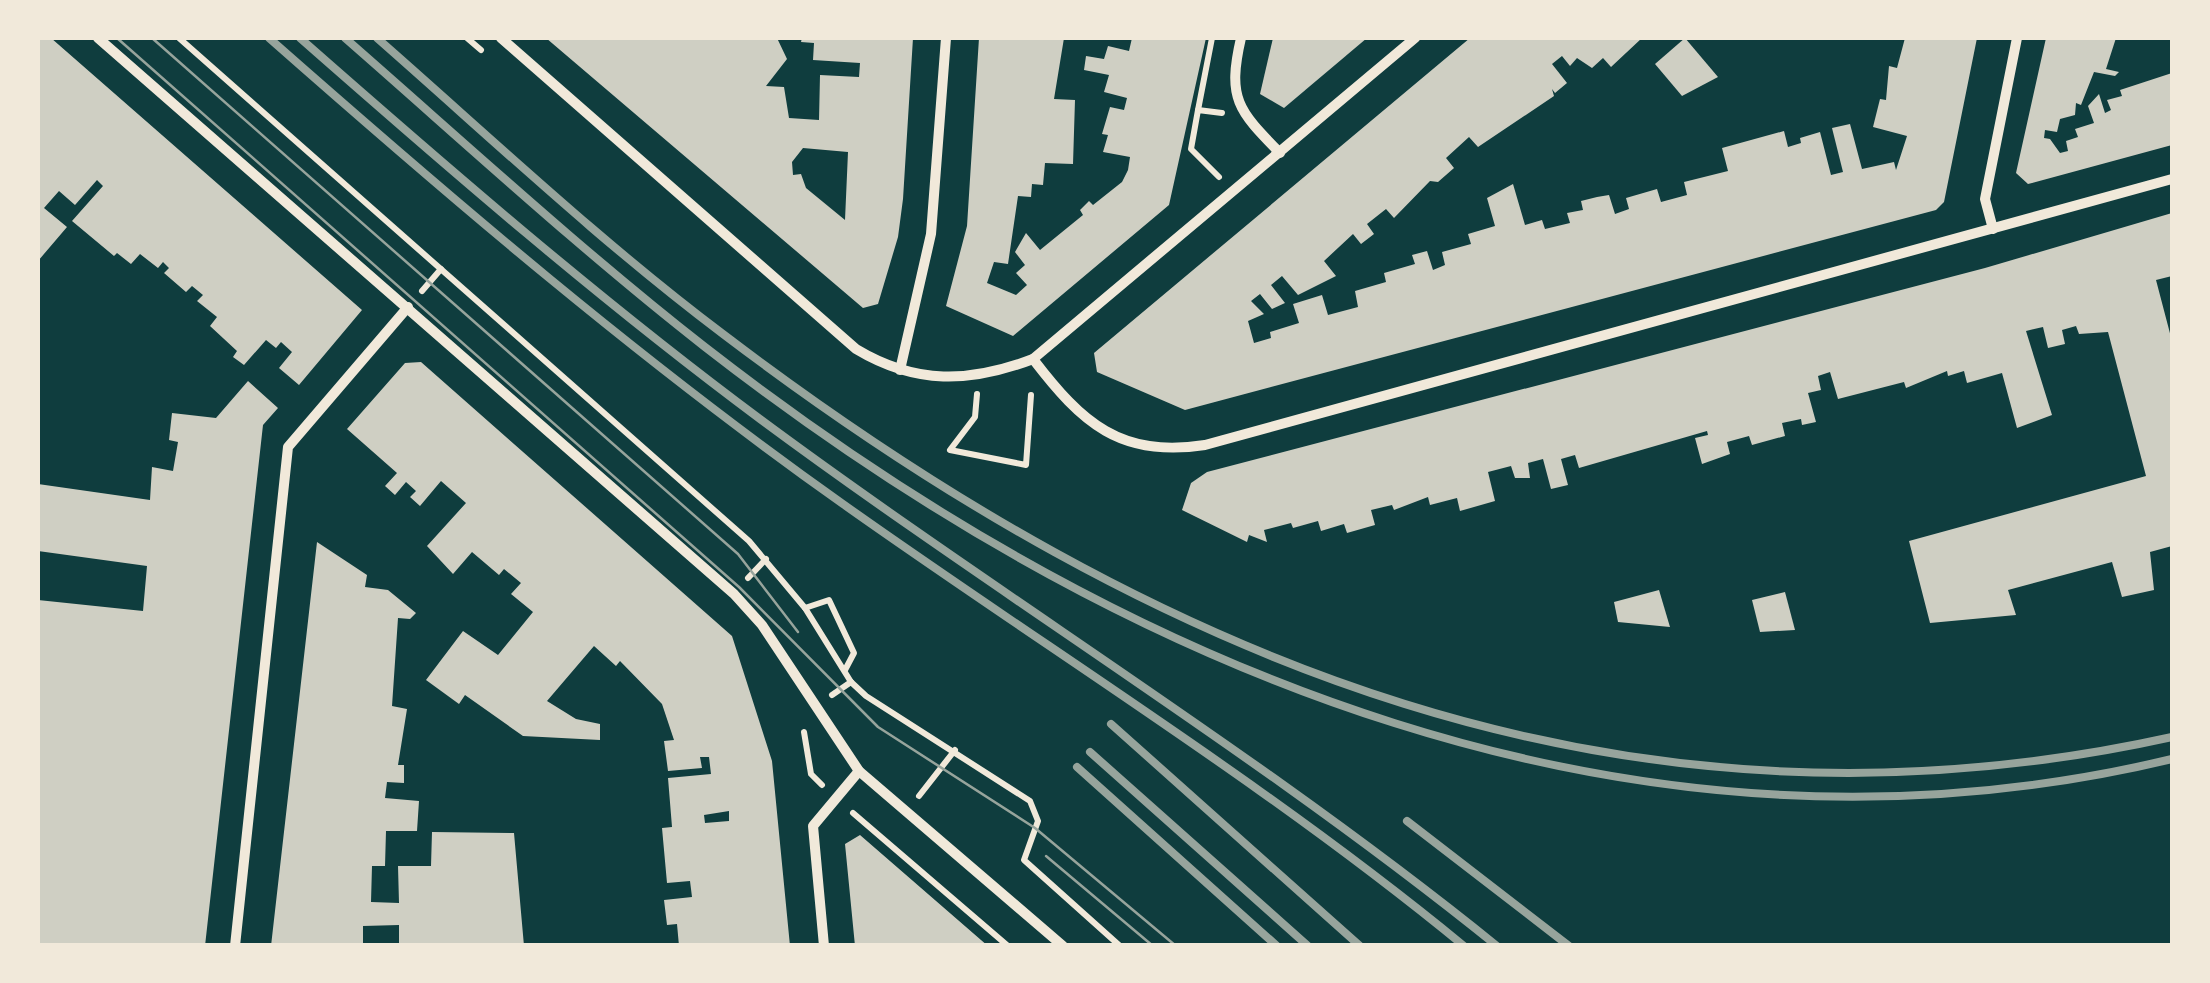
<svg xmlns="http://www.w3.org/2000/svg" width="2210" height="983" font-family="Montserrat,sans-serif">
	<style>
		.building { fill: #cfcfc3; fill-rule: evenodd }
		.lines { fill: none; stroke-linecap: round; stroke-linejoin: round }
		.path { stroke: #f1e9da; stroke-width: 6 }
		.minor { stroke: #f1e9da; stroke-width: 10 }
		.tram { stroke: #97a49c; stroke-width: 2.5 }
		.rail { stroke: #97a49c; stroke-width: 8 }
	</style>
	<rect width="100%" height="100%" fill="#0f3d3e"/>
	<g class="building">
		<polygon points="38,38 51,38 362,310 299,385 279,368 292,352 281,342 276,348 266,340 244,365 233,357 237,351 210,326 217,317 197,301 203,295 192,286 186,292 164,273 169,268 163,262 158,268 140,254 131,264 117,253 114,256 72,221 103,186 97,180 75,205 59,191 44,208 67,227 38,261"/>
		<path d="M546,38H777L787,59L766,86L784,87L789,118L819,120L820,75L859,77L860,63L813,60L814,43L801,42L802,38H913L903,199L898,237L878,304L863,308ZM803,148L848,152L845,220L806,188L801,174L793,175L792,162Z"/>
		<polygon points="979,38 1064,38 1054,99 1075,100 1073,164 1045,163 1043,185 1032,184 1031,197 1018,196 1008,264 994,262 987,283 1016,295 1027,285 1016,273 1025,265 1015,252 1026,233 1040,250 1083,215 1080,210 1089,201 1093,205 1122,182 1128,170 1130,157 1103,152 1108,135 1102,134 1110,107 1124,110 1127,98 1104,92 1109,75 1084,70 1086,56 1104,59 1108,46 1129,51 1132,38 1206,38 1169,205 1013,336 946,306 967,226"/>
		<polygon points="1273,38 1367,38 1284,108 1260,94"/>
		<polygon points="1470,38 1642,38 1611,67 1603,58 1592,68 1577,58 1570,66 1562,56 1552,64 1567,83 1555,93 1552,89 1554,96 1478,147 1469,137 1446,158 1454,168 1438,182 1430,181 1394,218 1386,209 1367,224 1374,234 1361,244 1353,234 1324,261 1336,276 1298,295 1282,276 1271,285 1285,303 1272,309 1260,294 1251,301 1264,314 1248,321 1254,343 1271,338 1270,332 1299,323 1293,304 1322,295 1328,315 1358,307 1355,291 1386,282 1384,273 1415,264 1412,255 1427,251 1433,270 1445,265 1442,252 1471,244 1468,234 1495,226 1487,198 1513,184 1525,225 1542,220 1545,229 1570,223 1567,213 1583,210 1581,201 1597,197 1609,195 1615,214 1629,209 1626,198 1657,189 1661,202 1687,195 1684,182 1728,171 1722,148 1784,131 1788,147 1801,143 1800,138 1820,132 1831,175 1843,172 1832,128 1850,124 1862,169 1894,162 1896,170 1907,136 1873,127 1880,99 1886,100 1889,66 1897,68 1905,38 1977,38 1944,202 1936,210 1185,410 1097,372 1094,353"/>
		<polygon points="1685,38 1718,77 1682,96 1655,64"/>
		<polygon points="2046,38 2116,38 2106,69 2119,72 2115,76 2094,72 2081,105 2076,103 2075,115 2060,119 2057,132 2045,130 2044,138 2050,139 2060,153 2068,151 2066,141 2078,137 2075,129 2094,123 2088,106 2099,94 2105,113 2111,110 2107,100 2122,96 2120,90 2172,73 2172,145 2028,184 2016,173"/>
		<polygon points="2172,213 2172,276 2156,280 2172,341 2172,546 2150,552 2154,590 2122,597 2112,562 2008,590 2016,615 1930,623 1909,541 2146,476 2108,332 2079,334 2076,326 2062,330 2065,344 2048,348 2043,327 2026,331 2052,415 2017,428 2002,373 1967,383 1964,371 1948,376 1947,371 1906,388 1904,382 1838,399 1830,372 1818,376 1821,390 1808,393 1816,422 1802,425 1801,419 1782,423 1785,436 1752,445 1749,436 1727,442 1730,454 1702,464 1695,438 1708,435 1707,431 1579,468 1575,455 1561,459 1568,485 1551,489 1543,459 1528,463 1530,478 1515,478 1511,466 1488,472 1495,501 1460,511 1457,498 1430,505 1428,497 1394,510 1392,505 1371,510 1375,525 1347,533 1344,524 1321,531 1318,521 1293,528 1291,523 1264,530 1267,542 1249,535 1247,542 1182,510 1191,483 1207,472 1985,268"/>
		<path d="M421,362L732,636L772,761L790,946H679L677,924L667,925L664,900L692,897L690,881L667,883L662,828L672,827L668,778L711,774L709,757H700L702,768L668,771L664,741L674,740L662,704L620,661L616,666L594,646L547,701L576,719L600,724V740L523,736L465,695L459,704L426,680L463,631L498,655L533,612L511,594L521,583L504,569L499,575L472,552L453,574L427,546L466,503L441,481L420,506L410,497L416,491L406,482L395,495L385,486L397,473L347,429L405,363ZM729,811V821L705,823L704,815Z"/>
		<polygon points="248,381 278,408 263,425 205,946 38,946 38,600 143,611 147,566 38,551 38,484 150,500 152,467 173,471 178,442 169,440 172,413 216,418"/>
		<polygon points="317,542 367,575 365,587 388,590 416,613 410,619 398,618 392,706 407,709 398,765 404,765 404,783 387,782 385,798 419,801 417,831 386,831 385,866 372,866 371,902 399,903 398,866 431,866 432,832 514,833 524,946 399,946 399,925 363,926 363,946 271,946"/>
		<polygon points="1659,590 1670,627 1618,622 1614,602"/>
		<polygon points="1785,592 1795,630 1760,632 1752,600"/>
		<polygon points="860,835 981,940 988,946 855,946 845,844"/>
	</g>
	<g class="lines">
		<g class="path">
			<polyline points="179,38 749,541 805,608 851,682 866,696 1030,801 1038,821 1024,860 1120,946"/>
			<polyline points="467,38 481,50"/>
			<polyline points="1198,110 1212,38"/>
			<polyline points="1219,177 1191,149 1198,110 1222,113"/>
			<polyline points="422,291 441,269"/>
			<polyline points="977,394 975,417 950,450 1026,465 1031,395"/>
			<polyline points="748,578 766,559"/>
			<polyline points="805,608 829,600 854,653 845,670"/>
			<polyline points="832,695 851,682"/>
			<polyline points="804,732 811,774 822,785"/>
			<polyline points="919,796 955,750"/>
			<polyline points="853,813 1008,946"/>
		</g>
		<g class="minor">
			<polyline points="98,38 734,594 762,625 859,771 1063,946"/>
			<path d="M501,38L856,349C916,385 970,383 1033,359L1415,38"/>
			<path d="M1241,38C1227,99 1238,110 1280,153"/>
			<polyline points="1993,229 1985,199 2017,38"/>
			<path d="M1033,359C1082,423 1120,458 1205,445L2172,179"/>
			<polyline points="900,370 931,234 946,38"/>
			<polyline points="235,946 288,447 408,307"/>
			<polyline points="824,946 813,826 859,771"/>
		</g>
		<g class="tram">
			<polyline points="117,38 739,587 878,727 1035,828 1176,946"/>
			<polyline points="152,38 738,554 798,632"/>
			<polyline points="1046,856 1153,946"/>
		</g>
		<g class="rail">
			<path d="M269,38C454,201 641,361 843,504C1050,651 1267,784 1464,946"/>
			<path d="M300,38C449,169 600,300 760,419C1003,599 1262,756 1497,946"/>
			<path d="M345,38C464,142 581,250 705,347C1124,673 1637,887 2172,759"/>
			<path d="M377,38C491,138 602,243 723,334C1155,662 1625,858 2172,737"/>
			<polyline points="1111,724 1360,946"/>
			<polyline points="1090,752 1308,946"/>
			<polyline points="1077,767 1277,946"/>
			<polyline points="1407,821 1569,946"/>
		</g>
	</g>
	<rect width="2210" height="983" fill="none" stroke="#f1e9da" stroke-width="80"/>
</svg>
